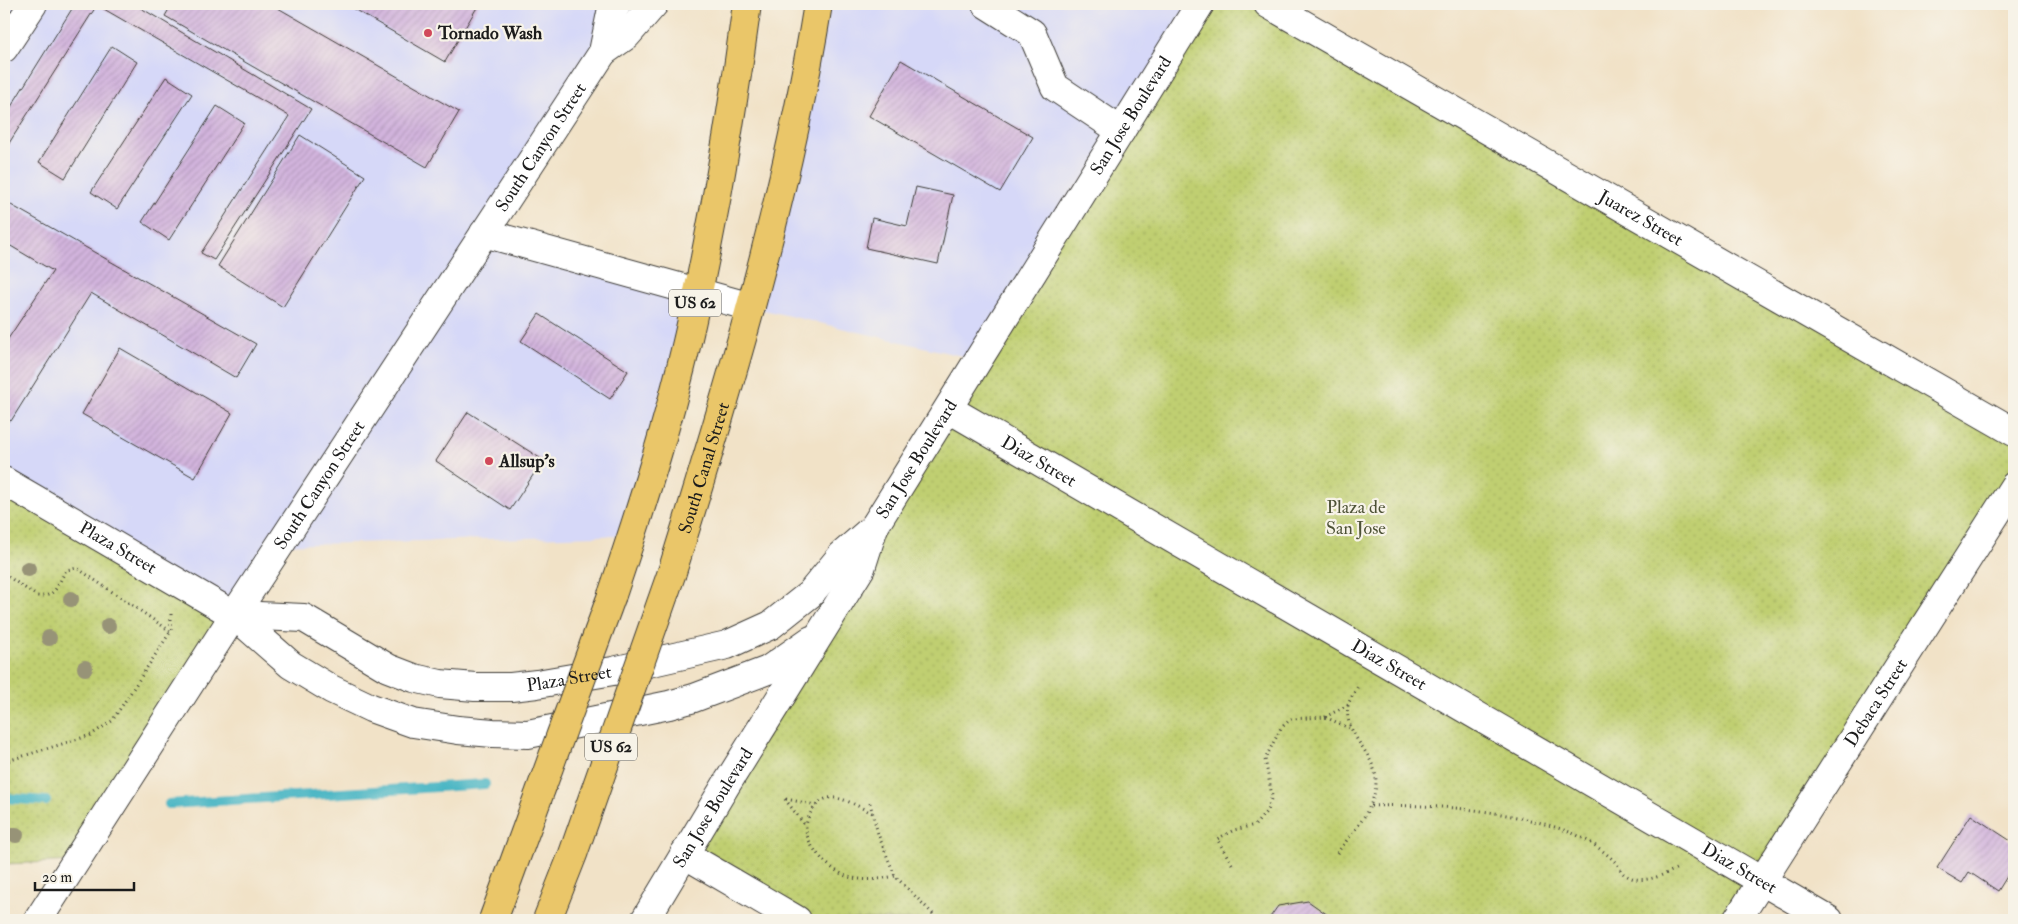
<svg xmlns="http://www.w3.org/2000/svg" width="2018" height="924" font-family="'IM FELL Double Pica',serif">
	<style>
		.built { fill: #d6d8f8 }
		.park { fill: url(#park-dots); stroke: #6e7646 }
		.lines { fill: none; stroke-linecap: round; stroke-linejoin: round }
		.stream { stroke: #48b6c4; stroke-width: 10 }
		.building { fill: url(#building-hatch) }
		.minor-casing { stroke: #3c3a36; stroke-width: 30 }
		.highway-casing { stroke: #3c3a36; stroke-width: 30 }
		.path { stroke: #3c3a36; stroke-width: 3; stroke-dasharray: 1 4; stroke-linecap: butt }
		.minor { stroke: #fff; stroke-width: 28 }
		.highway { stroke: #eac669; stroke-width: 28 }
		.highway-bridge-casing { stroke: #3c3a36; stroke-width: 30; stroke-linecap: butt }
		.highway-bridge { stroke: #eac669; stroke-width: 28 }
		.tree { fill: #979377 }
		.poi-dot { fill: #d1495b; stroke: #f7f3e8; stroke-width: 2 }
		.labels { text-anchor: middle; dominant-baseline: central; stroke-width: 4.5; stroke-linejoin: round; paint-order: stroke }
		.shield { fill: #f7f3e8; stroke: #5e5c59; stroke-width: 1 }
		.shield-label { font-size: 16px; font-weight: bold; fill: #1c1c1c }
		.poi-label { font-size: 18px; font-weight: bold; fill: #1c1c1c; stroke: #f7f3e8; text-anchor: start }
		.street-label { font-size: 18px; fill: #1c1c1c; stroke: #f7f3e8 }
		.park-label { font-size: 18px; fill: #4d5236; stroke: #f7f3e8 }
	</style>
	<defs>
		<pattern id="park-dots" width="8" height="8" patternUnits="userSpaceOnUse" patternTransform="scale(1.25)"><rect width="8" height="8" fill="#c0cf71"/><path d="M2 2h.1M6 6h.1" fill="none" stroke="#a4b161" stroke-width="1.8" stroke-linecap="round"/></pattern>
		<pattern id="building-hatch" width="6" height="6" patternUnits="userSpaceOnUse" patternTransform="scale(1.25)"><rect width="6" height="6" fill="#d2b4dd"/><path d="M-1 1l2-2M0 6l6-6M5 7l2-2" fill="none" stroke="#b49abd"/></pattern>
	</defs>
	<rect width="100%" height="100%" fill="#f7f3e8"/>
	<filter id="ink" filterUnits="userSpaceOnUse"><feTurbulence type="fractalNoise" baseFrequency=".02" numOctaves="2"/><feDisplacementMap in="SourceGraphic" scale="10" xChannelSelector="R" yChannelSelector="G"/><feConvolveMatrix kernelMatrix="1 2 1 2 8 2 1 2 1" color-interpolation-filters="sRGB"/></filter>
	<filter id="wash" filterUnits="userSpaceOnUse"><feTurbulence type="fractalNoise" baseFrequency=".0096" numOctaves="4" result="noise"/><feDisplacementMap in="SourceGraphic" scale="20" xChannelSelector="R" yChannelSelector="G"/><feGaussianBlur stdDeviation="1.12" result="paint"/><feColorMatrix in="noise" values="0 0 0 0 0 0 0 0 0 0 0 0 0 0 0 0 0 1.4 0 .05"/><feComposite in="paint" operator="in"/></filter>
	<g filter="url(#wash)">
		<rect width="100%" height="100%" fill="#f1e2c7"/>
		<g class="built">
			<polygon points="4,4 617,4 484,233 697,293 632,535 280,545 234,615 4,481"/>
			<polygon points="818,4 1200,4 979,360 751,307"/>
		</g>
		<g class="park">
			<polygon points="1200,4 1268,4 2014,432 2014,486 1737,920 797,920 684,854"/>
			<polygon points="4,482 234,615 75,861 4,864"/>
		</g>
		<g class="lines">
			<g class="stream">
				<polyline points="4,798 46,801"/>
				<polyline points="169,804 485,784"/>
			</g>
		</g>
		<g id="blocks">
			<g class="building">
				<polygon points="75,4 134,4 311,109 214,260 201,253 289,116 97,5 4,151 4,118"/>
				<polygon points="172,4 271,4 459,112 427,167 165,16"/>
				<polygon points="345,4 479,4 445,62"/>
				<polygon points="112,46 137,62 65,178 39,162"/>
				<polygon points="901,60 1033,137 1000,192 869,116"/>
				<polygon points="166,77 192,94 117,209 91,192"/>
				<polygon points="217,106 244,123 169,240 142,222"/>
				<polygon points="300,135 365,176 283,307 218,266"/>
				<polygon points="916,187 953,195 938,264 866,248 872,218 907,226"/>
				<polygon points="4,201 256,344 236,378 91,293 11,421 4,416 4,345 53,271 4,242"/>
				<polygon points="539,314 628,371 610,399 521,341"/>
				<polygon points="120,348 232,413 195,478 82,414"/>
				<polygon points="468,412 543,460 510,510 436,461"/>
				<polygon points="1971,815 2014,843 2014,865 1998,891 1969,872 1962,883 1937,868"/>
				<polygon points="1308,901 1335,920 1268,920 1278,906"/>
				<polygon points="1410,916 1431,919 1431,920 1409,920"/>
			</g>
		</g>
	</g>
	<g filter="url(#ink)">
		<use href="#blocks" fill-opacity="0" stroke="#3c3a36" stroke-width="1"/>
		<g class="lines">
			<defs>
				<g id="minor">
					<polyline points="986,4 1032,33 1055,87 1121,131"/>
					<path id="s1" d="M1268,4L2014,432"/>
					<polyline points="4,48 33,4"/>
					<polyline points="603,52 627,35 654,4"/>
					<polyline points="484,233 751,307"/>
					<path id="s2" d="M949,409L1829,920"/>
					<path id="s3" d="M4,481L234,615L291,665L331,689L371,708L413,723L458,730L493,733L528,734L669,705L694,698L768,670L811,640"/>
					<path id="s4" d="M234,615L304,618L388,668L414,678L440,684L475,687H511L537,684L613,671L727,645L771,625L810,594L842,555L874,527"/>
					<polyline points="684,854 797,920"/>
					<path id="s5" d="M38,920L234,615L603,52L611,13L617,4"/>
					<path id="s6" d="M645,920L726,785L861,568L874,527L1200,4"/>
					<path id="s7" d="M1737,920L2014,486"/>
				</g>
				<g id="highway">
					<path id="s8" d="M672,572C730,386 787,197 818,4"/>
					<path d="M612,595C642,506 672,412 692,320C715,215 733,110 747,4"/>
				</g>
			</defs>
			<use href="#minor" class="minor-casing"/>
			<use href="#highway" class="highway-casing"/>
			<g class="path">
				<path d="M4,574L37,596C56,598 58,584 66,570L77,568L170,631"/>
				<polyline points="1325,717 1348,705"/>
				<polyline points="4,762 91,735 112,721 171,631 171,613"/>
				<polyline points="785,799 806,827"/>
				<polyline points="786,799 816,805"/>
				<polyline points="870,803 878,834 895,876 939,920"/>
				<path d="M1371,806C1436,804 1504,809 1567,831C1583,837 1603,849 1615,862C1619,865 1620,871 1624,874C1641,886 1661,876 1678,868"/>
				<path d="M872,813C861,808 842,796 829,798C821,799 815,806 811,812C809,816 806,822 806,827C805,847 834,875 853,878C867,881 881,879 895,876"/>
				<path d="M1337,853C1352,833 1375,809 1376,783C1377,753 1343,736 1348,706C1349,700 1355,692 1358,686"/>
				<polyline points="1232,864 1217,839 1234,830 1255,825 1267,811 1272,796 1265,759 1281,728 1291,719 1325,717 1349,728"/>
			</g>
			<use href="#minor" class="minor"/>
			<use href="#highway" class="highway"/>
			<defs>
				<g id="highway-bridge">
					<polyline points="493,920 612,595"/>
					<polyline points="547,920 573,854 672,572"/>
				</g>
			</defs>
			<use href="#highway-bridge" class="highway-bridge-casing"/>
			<use href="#highway-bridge" class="highway-bridge"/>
		</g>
		<g class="tree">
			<circle cx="28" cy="569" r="8"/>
			<circle cx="71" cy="599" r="8"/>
			<circle cx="108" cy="626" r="8"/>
			<circle cx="49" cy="638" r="8"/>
			<circle cx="85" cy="668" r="8"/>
			<circle cx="16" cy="835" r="8"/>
		</g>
	</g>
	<g class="poi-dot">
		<circle cx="428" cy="33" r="5"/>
		<circle cx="489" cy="461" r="5"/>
	</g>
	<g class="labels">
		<g class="shield">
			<rect x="669" y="289.5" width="52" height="27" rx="4"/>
			<rect x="585" y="733.5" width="52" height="27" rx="4"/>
		</g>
		<g class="shield-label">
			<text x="695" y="303">US 62</text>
			<text x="611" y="747">US 62</text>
		</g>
		<g class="poi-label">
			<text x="438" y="33">Tornado Wash</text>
			<text x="499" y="461">Allsup's</text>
		</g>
		<g class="street-label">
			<text stroke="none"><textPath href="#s6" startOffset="941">San Jose Boulevard</textPath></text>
			<text stroke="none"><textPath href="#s5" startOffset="922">South Canyon Street</textPath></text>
			<text stroke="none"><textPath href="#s1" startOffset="430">Juarez Street</textPath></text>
			<text stroke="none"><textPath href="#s6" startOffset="536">San Jose Boulevard</textPath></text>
			<text stroke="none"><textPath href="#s2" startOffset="104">Diaz Street</textPath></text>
			<text stroke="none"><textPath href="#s8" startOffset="109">South Canal Street</textPath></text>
			<text stroke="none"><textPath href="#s5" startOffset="518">South Canyon Street</textPath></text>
			<text stroke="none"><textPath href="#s3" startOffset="132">Plaza Street</textPath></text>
			<text stroke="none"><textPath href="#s2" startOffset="509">Diaz Street</textPath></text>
			<text stroke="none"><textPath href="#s4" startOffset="352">Plaza Street</textPath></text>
			<text stroke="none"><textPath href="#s7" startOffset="258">Debaca Street</textPath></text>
			<text stroke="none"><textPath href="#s6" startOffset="131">San Jose Boulevard</textPath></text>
			<text stroke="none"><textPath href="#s2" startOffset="914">Diaz Street</textPath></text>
		</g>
		<g class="park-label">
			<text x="1356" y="507">Plaza de<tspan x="1356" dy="21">San Jose</tspan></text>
		</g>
	</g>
	<rect width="2018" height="924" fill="none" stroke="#f7f3e8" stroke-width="20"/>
	<path d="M35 882v8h99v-8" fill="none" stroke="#1c1c1c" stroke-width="2.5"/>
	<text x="42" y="882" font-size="15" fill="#1c1c1c" stroke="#f7f3e8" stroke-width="4" paint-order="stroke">20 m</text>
</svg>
